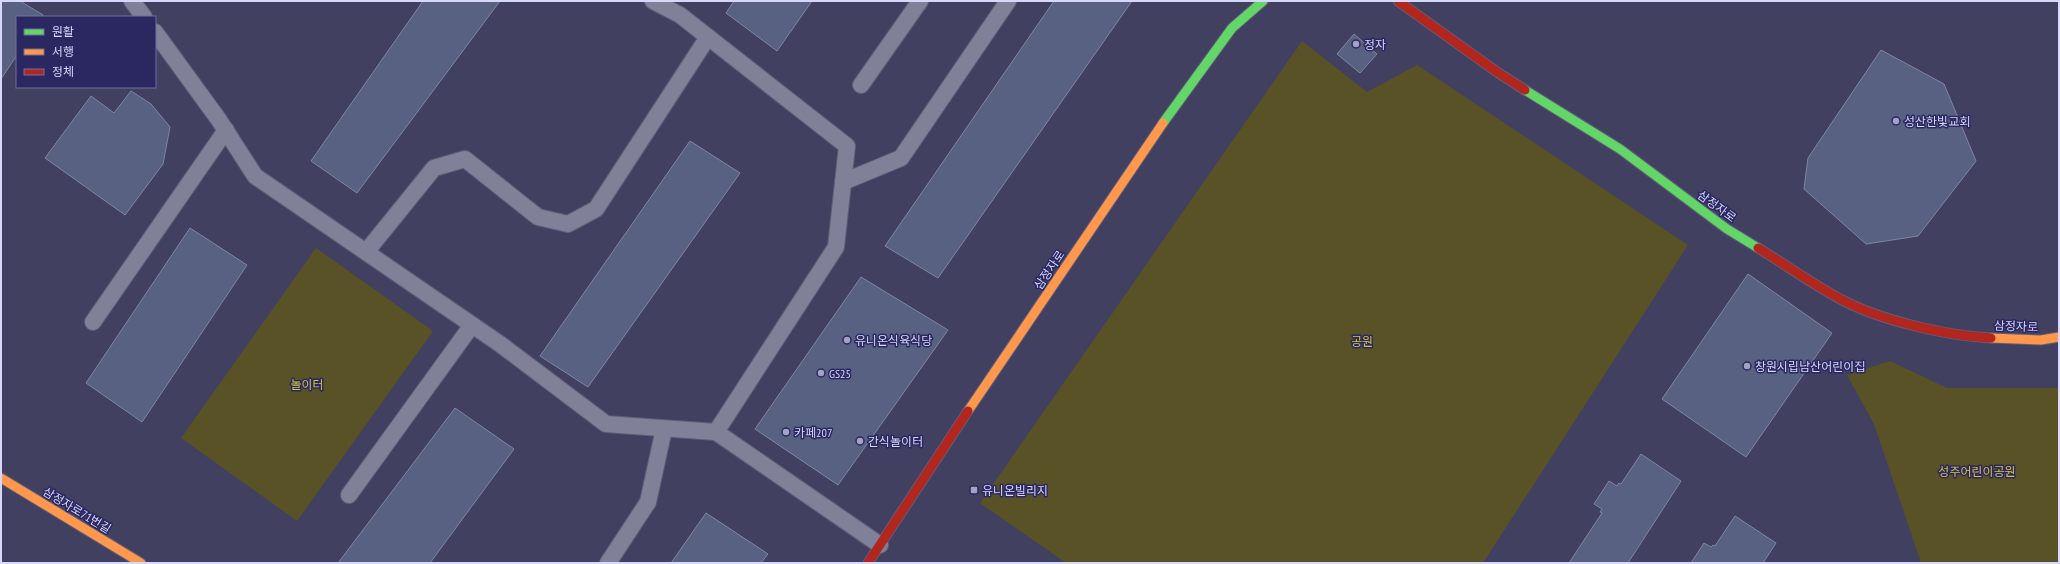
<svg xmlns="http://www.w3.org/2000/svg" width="2060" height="564" font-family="'PT Sans Narrow','Noto Sans KR',sans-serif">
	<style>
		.green { fill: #585226 }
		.building { fill: #586182; stroke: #8086a0 }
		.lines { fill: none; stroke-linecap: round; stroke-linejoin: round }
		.lane-casing { stroke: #5f5e7a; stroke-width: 18 }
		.fast-casing { stroke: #5f5e7a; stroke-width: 11 }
		.slow-casing { stroke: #5f5e7a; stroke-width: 11 }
		.jam-casing { stroke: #5f5e7a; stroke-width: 11 }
		.lane { stroke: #808199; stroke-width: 16 }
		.fast { stroke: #63d668; stroke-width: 9 }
		.slow { stroke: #ff974d; stroke-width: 9 }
		.jam { stroke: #b3261e; stroke-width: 9 }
		.poi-dot { fill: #a2a2c5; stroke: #2b2861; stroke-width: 1.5 }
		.labels { text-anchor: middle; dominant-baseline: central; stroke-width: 3; stroke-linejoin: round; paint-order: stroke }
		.poi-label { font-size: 12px; fill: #d5d7fb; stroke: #2b2861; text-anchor: start }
		.street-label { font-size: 12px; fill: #d5d7fb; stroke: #2b2861 }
		.park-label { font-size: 12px; fill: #d4c43f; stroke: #2b2861 }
	</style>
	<rect width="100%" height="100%" fill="#424060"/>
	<g class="green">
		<polygon points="1302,41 1367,92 1417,65 1688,245 1483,563 1066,563 980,503"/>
		<polygon points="316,248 433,331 297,521 181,438"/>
		<polygon points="1890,361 1947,388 2059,388 2059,563 1921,563 1874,424 1847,375"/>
	</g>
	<g class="building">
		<polygon points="1,1 20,1 43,15 42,17 17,17 17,55 1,79"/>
		<polygon points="423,1 500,1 357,193 311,161"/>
		<polygon points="734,1 812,1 777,51 726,13"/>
		<polygon points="1054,1 1132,1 938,278 885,246"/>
		<polygon points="1354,34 1377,54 1360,73 1337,54"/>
		<polygon points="1881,50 1944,84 1976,161 1918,236 1866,244 1804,189 1808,158"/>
		<polygon points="131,91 151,104 170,127 163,164 125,215 45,158 91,96 114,113"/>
		<polygon points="690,141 740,173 588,387 540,356"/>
		<polygon points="190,228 247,265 142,422 86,383"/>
		<polygon points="1748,274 1832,333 1746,457 1662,399"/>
		<polygon points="861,277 948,330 838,485 755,429"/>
		<polygon points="455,408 514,449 430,563 338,563"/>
		<polygon points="1641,454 1681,481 1628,563 1569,563 1602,513 1600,512 1602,509 1594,504 1609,481 1617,486 1619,483 1621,484"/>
		<polygon points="706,513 768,554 761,563 671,563"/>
		<polygon points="1735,516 1776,543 1763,563 1691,563 1704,543 1711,547 1713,545 1715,546"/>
	</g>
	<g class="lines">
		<defs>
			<g id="lane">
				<polyline points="132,1 144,17"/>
				<polyline points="653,1 680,15 847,146 836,247 716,432"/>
				<polyline points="155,32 219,120 255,176 500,344 606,424 716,432 880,545"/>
				<polyline points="861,85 920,1"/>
				<polyline points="843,182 901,158 1008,1"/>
				<polyline points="366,252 434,168 465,159 538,217 568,224 596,209 708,37"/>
				<polyline points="93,322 226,130"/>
				<polyline points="349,495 472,325"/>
				<polyline points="608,563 648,502 664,429"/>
			</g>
			<g id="fast">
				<polyline points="1525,90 1620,149 1727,229 1758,248"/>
				<polyline points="1163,123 1232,28 1263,1"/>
			</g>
			<g id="slow">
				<polyline points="1991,338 2041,340 2059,337"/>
				<polyline points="968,411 1163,123"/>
				<polyline points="1,478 141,563"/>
			</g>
			<g id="jam">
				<polyline points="1398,1 1497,72 1525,90"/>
				<path d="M1758,248C1788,266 1819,289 1850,304C1888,322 1949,336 1991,338"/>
				<polyline points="868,563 968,411"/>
			</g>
		</defs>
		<use href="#lane" class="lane-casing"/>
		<use href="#fast" class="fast-casing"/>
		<use href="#slow" class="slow-casing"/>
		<use href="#jam" class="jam-casing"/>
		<use href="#lane" class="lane"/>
		<use href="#fast" class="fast"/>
		<use href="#slow" class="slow"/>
		<use href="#jam" class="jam"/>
	</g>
	<g class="poi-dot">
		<circle cx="1356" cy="44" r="4"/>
		<circle cx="1896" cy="121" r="4"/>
		<circle cx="847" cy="340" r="4"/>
		<circle cx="1747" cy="366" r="4"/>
		<circle cx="821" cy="373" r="4"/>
		<circle cx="786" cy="432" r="4"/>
		<circle cx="860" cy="441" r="4"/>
		<rect x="970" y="486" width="8" height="8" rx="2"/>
	</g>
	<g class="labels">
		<g class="poi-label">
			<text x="1364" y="44">정자</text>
			<text x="1904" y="121">성산한빛교회</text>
			<text x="855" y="340">유니온식육식당</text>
			<text x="1755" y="366">창원시립남산어린이집</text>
			<text x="829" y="373">GS25</text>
			<text x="794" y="432">카페207</text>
			<text x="868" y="441">간식놀이터</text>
			<text x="982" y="490">유니온빌리지</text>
		</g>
		<g class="street-label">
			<text transform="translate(1717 206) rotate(36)">삼정자로</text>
			<text transform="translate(1049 270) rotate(-56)">삼정자로</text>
			<text transform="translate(2016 326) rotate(2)">삼정자로</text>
			<text transform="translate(77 510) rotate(31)">삼정자로71번길</text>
		</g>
		<g class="park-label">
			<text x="1362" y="341">공원</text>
			<text x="307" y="384">놀이터</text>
			<text x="1977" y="471">성주어린이공원</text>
		</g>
	</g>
	<rect width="2060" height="564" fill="none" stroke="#d5d7fb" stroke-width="4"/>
	<rect x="16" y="16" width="140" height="72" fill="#2b2861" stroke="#6f6e9f"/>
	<rect x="24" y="29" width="20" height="6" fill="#63d668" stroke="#6f6e9f"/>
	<text x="52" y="36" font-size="12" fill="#d5d7fb">원활</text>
	<rect x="24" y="49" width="20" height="6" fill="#ff974d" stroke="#6f6e9f"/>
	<text x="52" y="56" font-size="12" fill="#d5d7fb">서행</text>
	<rect x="24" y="69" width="20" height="6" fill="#b3261e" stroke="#6f6e9f"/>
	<text x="52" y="76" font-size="12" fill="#d5d7fb">정체</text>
</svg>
